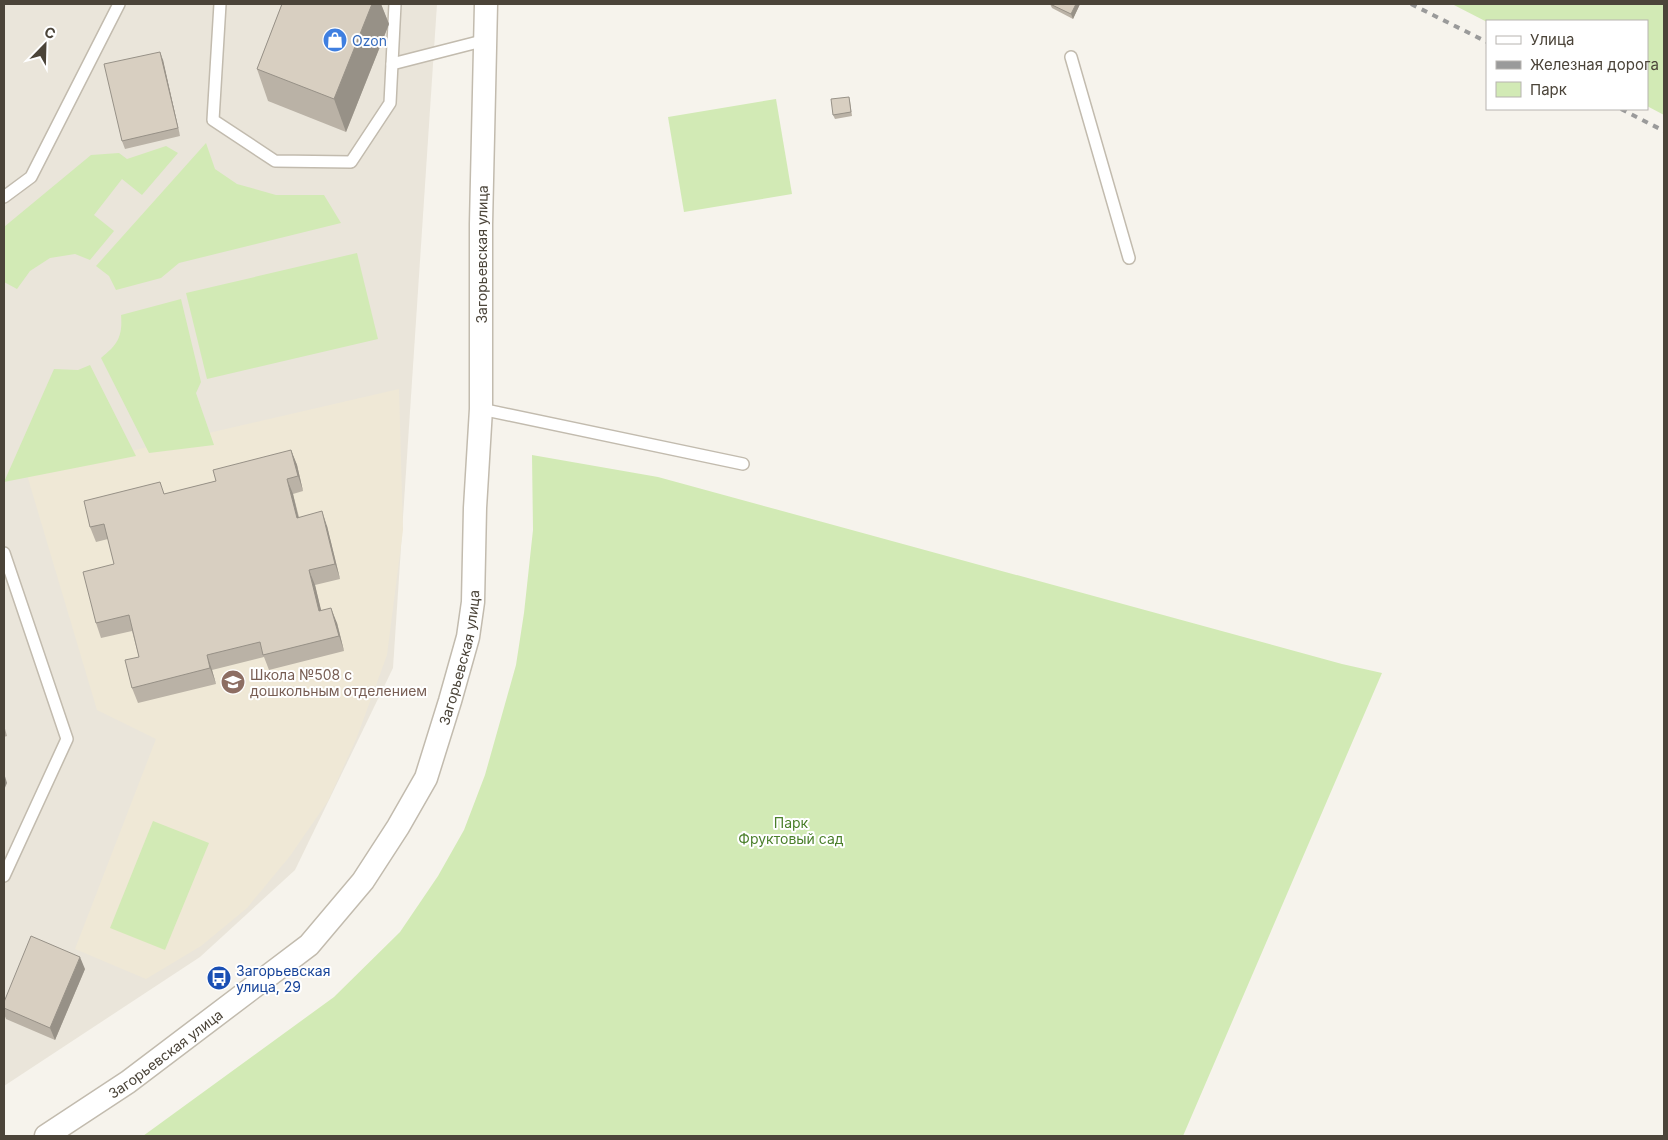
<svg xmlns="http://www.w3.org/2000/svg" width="1668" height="1140" font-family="Inter,sans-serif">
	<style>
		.residential { fill: #eae5da }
		.education { fill: #efe8d6 }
		.green { fill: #d2eab5 }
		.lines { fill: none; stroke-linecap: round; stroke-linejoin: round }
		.lane-casing { stroke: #c2bbae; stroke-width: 14 }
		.street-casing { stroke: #c2bbae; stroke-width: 25 }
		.lane { stroke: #fff; stroke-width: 11 }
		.street { stroke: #fff; stroke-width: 22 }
		.rail { stroke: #9a9a9a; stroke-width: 4; stroke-dasharray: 6 6; stroke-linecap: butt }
		.wall { fill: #bab2a6 }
		.shaded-wall { fill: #979187 }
		.building { fill: #d8cfc1; stroke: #979187 }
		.labels { text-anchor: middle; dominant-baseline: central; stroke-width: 4; stroke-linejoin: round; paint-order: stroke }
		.shop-label { font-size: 14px; fill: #366cbe; stroke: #fff; text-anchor: start }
		.street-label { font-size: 14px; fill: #4b4439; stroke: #fff }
		.education-label { font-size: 14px; fill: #785e54; stroke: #fff; text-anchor: start }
		.park-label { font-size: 14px; fill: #4a7f2a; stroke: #fff }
		.transit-label { font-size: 14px; fill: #164399; stroke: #fff; text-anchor: start }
	</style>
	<rect width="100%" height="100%" fill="#f6f3ec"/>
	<polygon class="residential" points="4,4 437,4 393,668 295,870 200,957 4,1086"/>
	<polygon class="education" points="399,389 403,530 387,655 357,737 328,801 290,856 247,908 201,946 146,979 75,949 156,739 97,710 27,475"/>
	<g class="green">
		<polygon points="1452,4 1664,4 1664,115 1647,106 1647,21 1487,22"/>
		<polygon points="776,99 792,194 684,212 668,117"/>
		<polygon points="206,143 215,169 237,184 276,195 324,195 341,223 179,263 161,278 116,290 109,276 96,266"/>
		<polygon points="166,146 178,153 142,195 122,179 94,215 114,231 90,260 75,254 50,258 30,271 17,289 4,282 4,227 91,155 119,153 127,159"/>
		<polygon points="357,253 378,339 207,379 186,293"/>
		<path d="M181,299L201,382L196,393L214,445L149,453L101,358C117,345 123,337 121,315Z"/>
		<polygon points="90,365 136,456 4,482 54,369 78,370"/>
		<polygon points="532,455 658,477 1342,664 1382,673 1183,1136 143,1136 334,997 400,932 438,876 464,830 485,775 516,665 524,613 533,530"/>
		<polygon points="153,821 209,843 165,950 110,928"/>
	</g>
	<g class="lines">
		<defs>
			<g id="lane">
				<polyline points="220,4 213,120 275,161 351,162 390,103 395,4"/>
				<polyline points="1071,57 1129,258"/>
				<polyline points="392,64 486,40"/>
				<polyline points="4,197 31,177 119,4"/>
				<polyline points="481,409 743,464"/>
				<polyline points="4,553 67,739 4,876"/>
			</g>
			<g id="street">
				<path id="s1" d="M46,1136L128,1082L309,945L363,881L398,827L426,778L450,701L468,637L473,602L475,508L481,409V224L486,4"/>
			</g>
		</defs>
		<use href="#lane" class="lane-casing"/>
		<use href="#street" class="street-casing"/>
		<use href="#lane" class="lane"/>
		<use href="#street" class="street"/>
		<g class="rail">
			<polyline points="1411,4 1487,42"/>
			<polyline points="1621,109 1664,131"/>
		</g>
	</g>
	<g class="wall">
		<polygon points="282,4 381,4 389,24 346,132 268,101 257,69"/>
		<polygon points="1050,4 1080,4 1073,19 1052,8"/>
		<polygon points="163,60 180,136 125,149 122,141"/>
		<polygon points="849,97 850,101 852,116 835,119 833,115"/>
		<polygon points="291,450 297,465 303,491 293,494 299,517 327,526 340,579 315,585 321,611 337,623 344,651 269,670 264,657 212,670 216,684 138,703 132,688 139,657 132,631 101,638 96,623 114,564 108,539 96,542 90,527 165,494 216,481"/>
		<polygon points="4,725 7,736 4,737"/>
		<polygon points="85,969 55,1040 6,1019 4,1014 4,1002"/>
	</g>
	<g class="shaded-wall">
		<polygon points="372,4 381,4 389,24 346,132 334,99"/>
		<polygon points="1076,4 1080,4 1073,19 1071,14"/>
		<polygon points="160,52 163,60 180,136 178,128"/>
		<polygon points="291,450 297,465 303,491 298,476"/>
		<polygon points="287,479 293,494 302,533 297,518"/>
		<polygon points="322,511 327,526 340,579 335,564"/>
		<polygon points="309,570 315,585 325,626 319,611"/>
		<polygon points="331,608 337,623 344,651 339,636"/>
		<polygon points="207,655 212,670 216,684 210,668"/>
		<polygon points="4,773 7,783 4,790"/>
		<polygon points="80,957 85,969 55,1040 50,1028"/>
	</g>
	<g class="building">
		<polygon points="282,4 372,4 334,99 257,69"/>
		<polygon points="1050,4 1076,4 1071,14"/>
		<polygon points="160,52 178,128 122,141 104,64"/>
		<polygon points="849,97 851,112 833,115 831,99"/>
		<polygon points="291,450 298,476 287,479 297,518 322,511 335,564 309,570 319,611 331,608 339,636 263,655 260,642 207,655 210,668 132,688 125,660 139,657 129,615 96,623 83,572 114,564 104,524 90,527 84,501 160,482 164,494 216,481 213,470"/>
		<polygon points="31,936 80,957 50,1028 4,1008 4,1002"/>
	</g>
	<defs>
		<symbol id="shop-disc" viewBox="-11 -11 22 22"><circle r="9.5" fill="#3f7fe0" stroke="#fff"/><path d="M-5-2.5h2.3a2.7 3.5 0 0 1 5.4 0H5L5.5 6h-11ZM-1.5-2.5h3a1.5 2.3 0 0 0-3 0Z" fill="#fff"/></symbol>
		<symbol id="school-disc" viewBox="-11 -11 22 22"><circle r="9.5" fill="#8d6e63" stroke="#fff"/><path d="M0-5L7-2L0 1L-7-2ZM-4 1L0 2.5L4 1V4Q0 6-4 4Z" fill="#fff"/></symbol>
		<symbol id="bus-disc" viewBox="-11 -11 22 22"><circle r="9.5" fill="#1a4fb4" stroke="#fff"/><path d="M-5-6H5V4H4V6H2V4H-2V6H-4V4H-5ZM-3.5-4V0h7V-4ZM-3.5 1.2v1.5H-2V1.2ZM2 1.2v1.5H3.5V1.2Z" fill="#fff"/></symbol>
	</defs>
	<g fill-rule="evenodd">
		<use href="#shop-disc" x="321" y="26" width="28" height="28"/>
		<use href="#school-disc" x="219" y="668" width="28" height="28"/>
		<use href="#bus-disc" x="205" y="964" width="28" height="28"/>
	</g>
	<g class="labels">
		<g class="shop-label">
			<text x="352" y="40">Ozon</text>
		</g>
		<g class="street-label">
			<text stroke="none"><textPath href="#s1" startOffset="1060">Загорьевская улица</textPath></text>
			<text stroke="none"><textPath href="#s1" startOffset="655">Загорьевская улица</textPath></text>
			<text stroke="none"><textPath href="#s1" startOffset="145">Загорьевская улица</textPath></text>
		</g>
		<g class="education-label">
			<text x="250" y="674">Школа №508 с<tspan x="250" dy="16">дошкольным отделением</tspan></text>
		</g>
		<g class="park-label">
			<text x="791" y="822">Парк<tspan x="791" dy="16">Фруктовый сад</tspan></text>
		</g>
		<g class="transit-label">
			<text x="236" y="970">Загорьевская<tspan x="236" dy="16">улица, 29</tspan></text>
		</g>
	</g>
	<rect width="1668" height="1140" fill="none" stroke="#4b4439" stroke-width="10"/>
	<rect x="1486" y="20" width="162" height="90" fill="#ffffff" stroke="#b7b4b0"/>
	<rect x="1496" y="36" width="25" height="8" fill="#ffffff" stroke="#b7b4b0"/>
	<text x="1530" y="45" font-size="15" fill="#4b4439">Улица</text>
	<rect x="1496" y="61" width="25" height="8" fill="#9a9a9a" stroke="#b7b4b0"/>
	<text x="1530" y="70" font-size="15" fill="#4b4439">Железная дорога</text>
	<rect x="1496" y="82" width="25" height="15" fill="#d2eab5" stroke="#b7b4b0"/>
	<text x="1530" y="95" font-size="15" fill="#4b4439">Парк</text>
	<g transform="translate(45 45) rotate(23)" stroke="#ffffff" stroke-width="4" paint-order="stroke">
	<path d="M0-4L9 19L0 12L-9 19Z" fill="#4b4439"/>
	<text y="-8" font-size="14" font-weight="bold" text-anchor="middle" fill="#4b4439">С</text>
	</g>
</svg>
